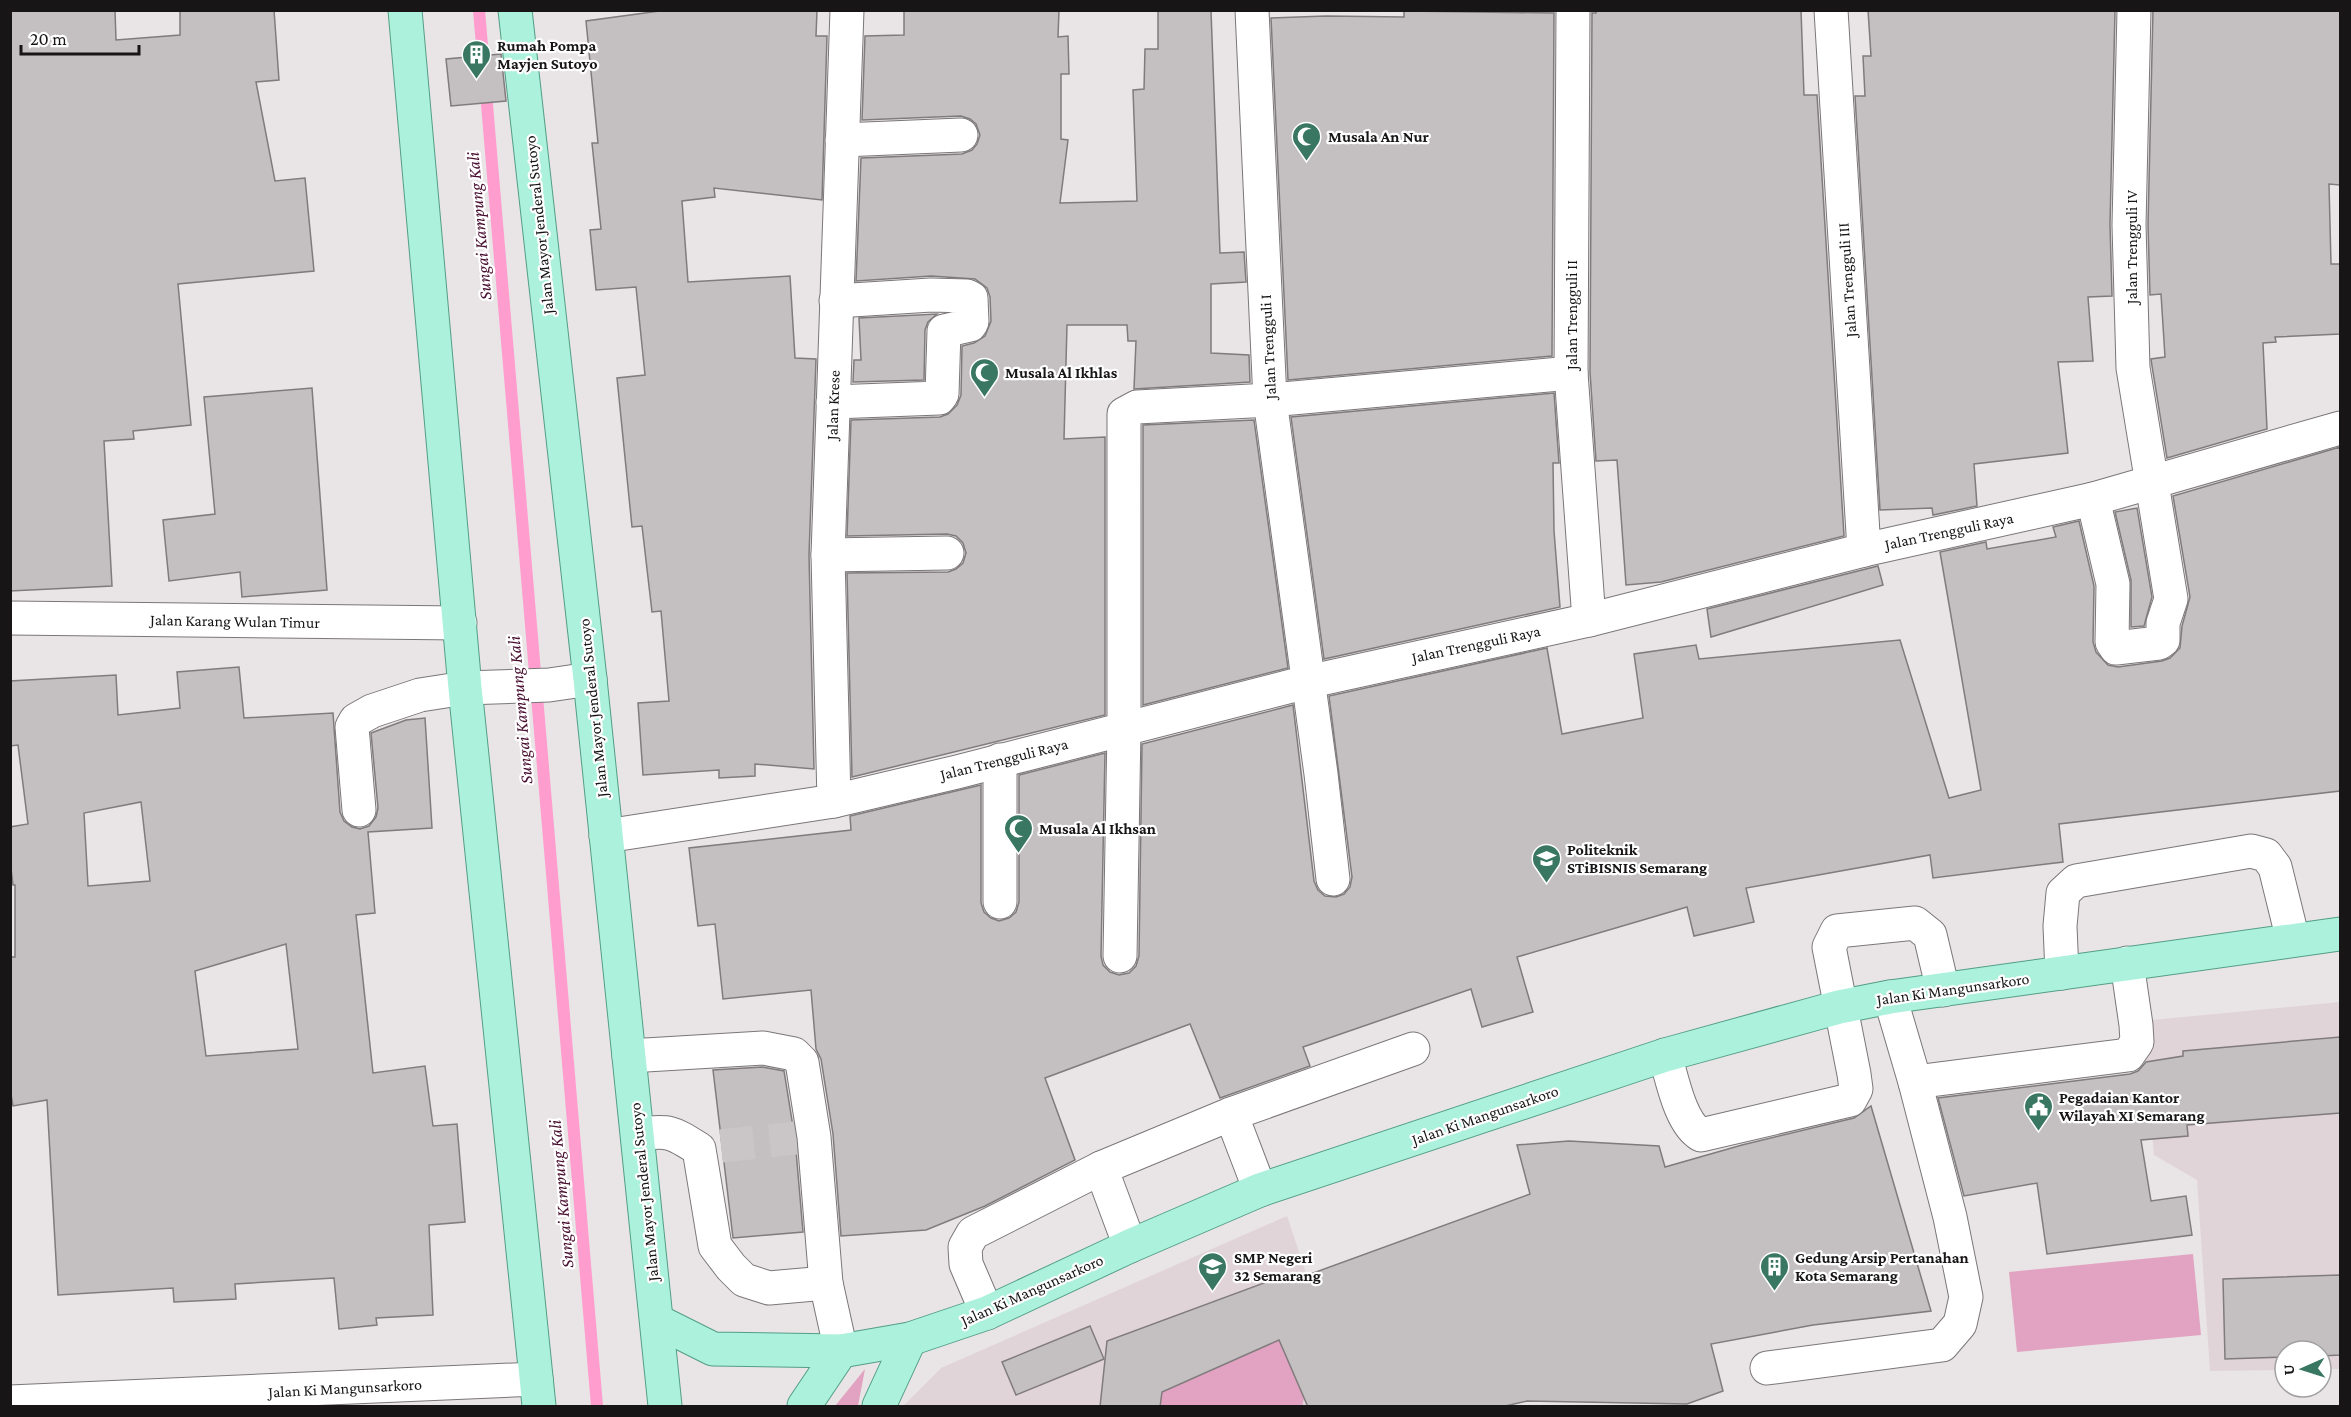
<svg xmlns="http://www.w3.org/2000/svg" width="2351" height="1417" font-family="'Crimson Pro',serif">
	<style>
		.built { fill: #e1d4d9 }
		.green { fill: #e1a3c1 }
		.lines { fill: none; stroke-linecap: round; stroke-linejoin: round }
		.stream { stroke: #ff9dce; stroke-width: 12 }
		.building { fill: #c4bfc1; stroke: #807b7d; stroke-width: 1.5; fill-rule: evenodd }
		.minor-tunnel { stroke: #cac5c7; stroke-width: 33; stroke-dasharray: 33 16; stroke-linecap: butt }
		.minor-casing { stroke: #7b7779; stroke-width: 35 }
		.major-casing { stroke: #539e86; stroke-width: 35 }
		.minor { stroke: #fff; stroke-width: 33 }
		.major { stroke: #abf1db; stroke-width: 33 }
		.labels { text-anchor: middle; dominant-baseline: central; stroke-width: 4.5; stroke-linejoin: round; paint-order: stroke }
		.poi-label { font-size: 16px; font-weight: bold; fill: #171516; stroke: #fff; text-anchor: start }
		.street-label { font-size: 16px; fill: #171516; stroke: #fff }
		.water-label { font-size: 18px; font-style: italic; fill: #490f31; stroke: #fff }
	</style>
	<rect width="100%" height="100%" fill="#e9e4e6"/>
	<g class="built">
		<polygon points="2340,1002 2340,1369 2321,1369 2321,1351 2285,1351 2285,1370 2210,1371 2197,1180 2154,1155 2142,1021"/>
		<polygon points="1287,1216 1340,1375 1344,1406 903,1406 941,1368"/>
	</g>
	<g class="green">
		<polygon points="2193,1254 2201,1335 2017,1352 2009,1272"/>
		<polygon points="1279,1340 1304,1398 1302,1406 1160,1406 1162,1392"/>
		<polygon points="865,1369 858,1406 834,1406 835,1406"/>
	</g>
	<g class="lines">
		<polyline class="stream" points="479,10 597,1406"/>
	</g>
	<g class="building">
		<polygon points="10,10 115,10 116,40 180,35 180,10 274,10 279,80 256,82 275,181 305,178 314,271 178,284 191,425 133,431 134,439 104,441 112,586 10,591"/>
		<polygon points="667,10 817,10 816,36 827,36 822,200 714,188 715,197 682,201 688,282 790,276 795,358 816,359 809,555 814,769 755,764 755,776 719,778 719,770 643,775 638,703 669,701 661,611 652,612 642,526 632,527 617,378 645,375 636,287 596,290 590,230 601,229 592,143 598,143 586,21"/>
		<polygon points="904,10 1059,10 1058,37 1068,36 1069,74 1061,74 1061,139 1068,140 1060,203 1137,201 1133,90 1144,89 1145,49 1158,49 1158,11 1211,11 1220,253 1244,252 1246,282 1211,284 1211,353 1249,355 1250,382 1134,389 1136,341 1128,341 1127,325 1067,325 1064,439 1105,437 1105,715 852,777 847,573 948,572 956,569 963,563 966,553 963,543 956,536 947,534 847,536 851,420 940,417 948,414 957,405 961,395 962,346 974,343 985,336 991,321 990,297 987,288 975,279 931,276 856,281 861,158 962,154 972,150 977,144 980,135 976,124 970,119 961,116 862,120 865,36 904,35"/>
		<polygon points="1596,10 1801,10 1804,95 1817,95 1844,536 1661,582 1626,585 1617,460 1596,461 1590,372 1592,13 1596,13"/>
		<polygon points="1868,10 2115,10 2110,225 2112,296 2088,297 2093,361 2058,362 2068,453 1974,464 1977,506 1933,515 1932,508 1880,510 1855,96 1865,96 1863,56 1871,56"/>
		<polygon points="2153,10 2340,10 2340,185 2329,184 2331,264 2340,264 2340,334 2275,337 2276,342 2263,343 2267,429 2167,458 2152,366 2151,359 2165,357 2161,294 2150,295 2148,225"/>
		<polygon points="1404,11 1554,13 1552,356 1288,380 1271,18 1326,16 1404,17"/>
		<polygon points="501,54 506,101 451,106 446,59"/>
		<polygon points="937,314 928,322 925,330 924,380 853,382 854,360 861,360 859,318"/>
		<polygon points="312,388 327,590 242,597 240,572 169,581 163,520 215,514 204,397"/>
		<polygon points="1554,393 1559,463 1553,463 1554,531 1560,607 1324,659 1291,417"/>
		<polygon points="1254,420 1288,668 1143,705 1143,425"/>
		<polygon points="2340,447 2340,791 2059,824 2063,862 1933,878 1930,855 1746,888 1754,922 1694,936 1687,907 1517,957 1533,1012 1482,1027 1471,989 1303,1047 1310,1066 1220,1098 1190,1024 1045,1078 1075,1160 985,1206 926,1230 841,1236 833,1134 821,1059 816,1049 811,990 723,999 715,924 698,926 689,848 851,830 850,816 981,785 981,903 984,912 991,918 999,921 1009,918 1016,912 1019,902 1019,775 1105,753 1101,956 1103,965 1110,972 1119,975 1129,973 1136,966 1139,956 1142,744 1293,705 1314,881 1318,890 1325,896 1336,897 1344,894 1350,887 1352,877 1329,696 1547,648 1562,734 1643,718 1634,654 1696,645 1699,659 1900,640 1949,798 1981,790 1940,552 1986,542 1987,549 2056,537 2053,527 2079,521 2094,586 2093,642 2096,652 2108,665 2118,667 2162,661 2170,658 2180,648 2182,626 2190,597 2173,496"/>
		<polygon points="2137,508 2152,597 2144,626 2131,627 2131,580 2115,512"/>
		<polygon points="1878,566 1883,585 1711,637 1707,609"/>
		<path d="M239,667L244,718L333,713L340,812L344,821L352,827L360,829L369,826L376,817L378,808L371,733L406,720L425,718L432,828L368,832L375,913L356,915L373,1073L425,1066L433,1126L457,1124L465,1222L429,1225L433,1315L376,1318L377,1325L339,1329L334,1278L235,1284L236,1299L174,1302L173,1288L58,1295L47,1100L13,1106L10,1089V957H15V885H13L10,860V827L28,824L18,745L10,746V681L116,675L118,715L180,708L177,672ZM141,802L150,881L88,886L84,813ZM286,944L298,1049L206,1056L195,971Z"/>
		<polygon points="2340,1037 2340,1113 2187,1125 2188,1136 2141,1140 2151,1201 2186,1196 2192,1235 2047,1254 2037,1183 1964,1196 1938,1098 2130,1074 2138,1071 2146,1062 2183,1056 2183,1051"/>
		<polygon points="762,1067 784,1071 795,1139 803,1232 733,1238 713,1070"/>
		<polygon points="1871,1106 1931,1311 1813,1325 1711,1344 1723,1391 1687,1404 1527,1401 1501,1407 1308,1407 1279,1340 1162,1392 1160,1407 1100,1407 1107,1341 1291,1273 1294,1280 1530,1194 1517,1145 1569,1141 1659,1146 1665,1167 1742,1145 1854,1118"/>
		<polygon points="2340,1275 2340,1355 2321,1356 2321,1351 2285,1351 2285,1357 2225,1359 2223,1279"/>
		<polygon points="1090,1326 1104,1359 1016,1395 1002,1362"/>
	</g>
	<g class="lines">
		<polyline class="minor-tunnel" points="721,1146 805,1137"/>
		<defs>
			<g id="minor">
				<polyline points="1252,10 1270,400 1321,774 1333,879"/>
				<polyline points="1573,10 1571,373 1589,620"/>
				<polyline points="1831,10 1864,550"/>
				<polyline points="842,140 961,135"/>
				<polyline points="833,402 939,398 942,394 944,331 970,325 972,322 971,298 967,296 931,295 836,301"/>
				<polyline points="2093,499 2113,584 2112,642 2116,648 2159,643 2163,640 2163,623 2171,599 2133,368 2129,225 2134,10"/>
				<polyline points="828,555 947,553"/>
				<polyline points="10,618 460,623"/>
				<polyline points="1000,760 1000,902"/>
				<polyline points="834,801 828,555 847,10"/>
				<polyline points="359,810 352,727 356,720 372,711 420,695 465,688 549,685 590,679"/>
				<polyline points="606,836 834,801 957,772 1307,682 1589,620 1864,550 2093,499 2340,428"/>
				<polyline points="1120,956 1124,729 1124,414 1137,407 1270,400 1571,373"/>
				<polyline points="2062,973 2060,926 2063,893 2076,881 2251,851 2266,855 2275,867 2293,940"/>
				<path d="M1665,1055C1672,1078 1680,1123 1701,1135L1850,1100L1856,1089L1854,1074L1829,947L1837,931L1915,923L1930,935L1943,990"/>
				<polyline points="629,1056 763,1048 794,1054 802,1062 814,1137 826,1283 841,1351"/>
				<polyline points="1915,1082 2128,1055 2137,1042 2136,1025 2127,963"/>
				<polyline points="1231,1114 1260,1190"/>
				<path d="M638,1134C670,1130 672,1132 699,1149L715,1246L731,1267L744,1280L769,1288L826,1283"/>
				<polyline points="1130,1246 1101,1168 1231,1114 1413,1049"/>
				<polyline points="987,1313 966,1264 965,1247 973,1233 1101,1168"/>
				<polyline points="1767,1368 1942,1345 1960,1324 1966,1297 1950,1217 1915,1082 1890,997"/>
				<polyline points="10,1402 536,1379"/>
			</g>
			<g id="major">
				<polyline points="405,10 465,688 539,1406"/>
				<polyline points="515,10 590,679 665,1406"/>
				<polyline points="657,1321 713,1349 841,1351 910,1339 987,1313 1130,1246 1260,1190 1665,1055 1839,1007 1890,997 2340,934"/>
				<polyline points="804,1406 841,1351"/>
				<polyline points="879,1406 910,1339"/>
			</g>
		</defs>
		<use href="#minor" class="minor-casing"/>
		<use href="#major" class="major-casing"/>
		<use href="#minor" class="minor"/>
		<use href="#major" class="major"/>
	</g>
	<defs>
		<symbol id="building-pin" viewBox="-11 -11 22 30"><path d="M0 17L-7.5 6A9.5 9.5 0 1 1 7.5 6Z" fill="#397763" stroke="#fff"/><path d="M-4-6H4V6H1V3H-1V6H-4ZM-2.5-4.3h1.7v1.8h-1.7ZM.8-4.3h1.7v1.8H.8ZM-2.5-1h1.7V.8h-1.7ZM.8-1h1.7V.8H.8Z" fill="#fff"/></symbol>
		<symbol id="mosque-pin" viewBox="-11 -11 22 30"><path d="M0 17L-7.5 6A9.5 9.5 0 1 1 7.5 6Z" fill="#397763" stroke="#fff"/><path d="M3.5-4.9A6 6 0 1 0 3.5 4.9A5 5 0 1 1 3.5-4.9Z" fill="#fff"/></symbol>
		<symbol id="university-pin" viewBox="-11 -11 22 30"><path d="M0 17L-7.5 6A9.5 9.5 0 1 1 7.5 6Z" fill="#397763" stroke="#fff"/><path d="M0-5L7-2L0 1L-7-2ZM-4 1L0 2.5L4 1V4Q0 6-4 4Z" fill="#fff"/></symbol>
		<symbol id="civic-pin" viewBox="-11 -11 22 30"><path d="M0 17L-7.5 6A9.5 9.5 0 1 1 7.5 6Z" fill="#397763" stroke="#fff"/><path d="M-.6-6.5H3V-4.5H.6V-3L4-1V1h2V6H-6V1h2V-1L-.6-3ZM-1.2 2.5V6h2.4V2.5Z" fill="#fff"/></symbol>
		<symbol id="school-pin" viewBox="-11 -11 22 30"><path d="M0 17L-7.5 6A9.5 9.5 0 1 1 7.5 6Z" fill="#397763" stroke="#fff"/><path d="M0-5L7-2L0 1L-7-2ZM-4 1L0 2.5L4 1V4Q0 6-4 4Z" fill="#fff"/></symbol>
	</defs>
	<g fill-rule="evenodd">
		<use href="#building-pin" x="460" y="38" width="33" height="45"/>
		<use href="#mosque-pin" x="1290" y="120" width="33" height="45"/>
		<use href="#mosque-pin" x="968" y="356" width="33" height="45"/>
		<use href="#mosque-pin" x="1002" y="812" width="33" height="45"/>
		<use href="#university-pin" x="1530" y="842" width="33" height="45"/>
		<use href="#civic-pin" x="2022" y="1090" width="33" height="45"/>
		<use href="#school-pin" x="1196" y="1250" width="33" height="45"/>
		<use href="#building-pin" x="1758" y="1250" width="33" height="45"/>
	</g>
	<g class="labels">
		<g class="poi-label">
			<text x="497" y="45">Rumah Pompa<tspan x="497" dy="18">Mayjen Sutoyo</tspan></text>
			<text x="1328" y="136">Musala An Nur</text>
			<text x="1005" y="372">Musala Al Ikhlas</text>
			<text x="1039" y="828">Musala Al Ikhsan</text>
			<text x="1567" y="849">Politeknik<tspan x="1567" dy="18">STiBISNIS Semarang</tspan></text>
			<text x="2059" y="1097">Pegadaian Kantor<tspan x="2059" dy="18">Wilayah XI Semarang</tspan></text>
			<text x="1234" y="1257">SMP Negeri<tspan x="1234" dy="18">32 Semarang</tspan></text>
			<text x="1795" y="1257">Gedung Arsip Pertanahan<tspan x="1795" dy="18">Kota Semarang</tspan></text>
		</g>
		<g class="street-label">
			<text transform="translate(539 225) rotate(-96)">Jalan Mayor Jenderal Sutoyo</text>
			<text transform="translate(2131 247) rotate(-90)">Jalan Trengguli IV</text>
			<text transform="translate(1847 280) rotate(-94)">Jalan Trengguli III</text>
			<text transform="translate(1571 315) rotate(-90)">Jalan Trengguli II</text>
			<text transform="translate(1268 347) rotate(-93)">Jalan Trengguli I</text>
			<text transform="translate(833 405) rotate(-88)">Jalan Krese</text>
			<text transform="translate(1949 531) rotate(-12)">Jalan Trengguli Raya</text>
			<text transform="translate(235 621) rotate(1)">Jalan Karang Wulan Timur</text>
			<text transform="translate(1476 644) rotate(-12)">Jalan Trengguli Raya</text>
			<text transform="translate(593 708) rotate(-96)">Jalan Mayor Jenderal Sutoyo</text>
			<text transform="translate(1004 759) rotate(-14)">Jalan Trengguli Raya</text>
			<text transform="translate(1953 989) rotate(-8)">Jalan Ki Mangunsarkoro</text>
			<text transform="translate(1485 1115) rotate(-19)">Jalan Ki Mangunsarkoro</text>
			<text transform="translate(644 1192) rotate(-96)">Jalan Mayor Jenderal Sutoyo</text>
			<text transform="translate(1032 1290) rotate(-24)">Jalan Ki Mangunsarkoro</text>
			<text transform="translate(345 1388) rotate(-3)">Jalan Ki Mangunsarkoro</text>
		</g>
		<g class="water-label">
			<text transform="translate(479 226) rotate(-95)">Sungai Kampung Kali</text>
			<text transform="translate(520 710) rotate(-95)">Sungai Kampung Kali</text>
			<text transform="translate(561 1194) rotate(-95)">Sungai Kampung Kali</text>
		</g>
	</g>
	<rect width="2351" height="1417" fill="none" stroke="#171516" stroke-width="24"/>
	<g transform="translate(2303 1369) rotate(267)"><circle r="28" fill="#ffffff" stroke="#a2a1a2" stroke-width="1.5"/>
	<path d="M0-4.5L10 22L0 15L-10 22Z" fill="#397763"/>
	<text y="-9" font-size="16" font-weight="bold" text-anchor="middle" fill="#171516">U</text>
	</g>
	<path d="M21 45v9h118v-9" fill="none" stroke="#171516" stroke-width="3"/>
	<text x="30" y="45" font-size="18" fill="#171516" stroke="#ffffff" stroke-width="4.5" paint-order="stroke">20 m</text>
</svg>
